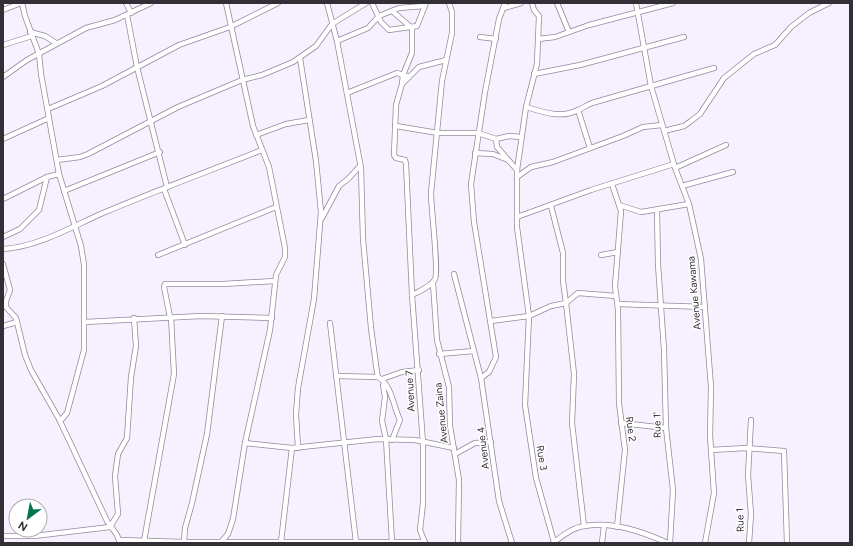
<svg xmlns="http://www.w3.org/2000/svg" width="853" height="546" font-family="Figtree,sans-serif">
	<style>
		.lines { fill: none; stroke-linecap: round; stroke-linejoin: round }
		.minor-casing { stroke: #93889d; stroke-width: 6 }
		.minor { stroke: #fff; stroke-width: 4.5 }
		.labels { text-anchor: middle; dominant-baseline: central; stroke-width: 3; stroke-linejoin: round; paint-order: stroke }
		.street-label { font-size: 10px; fill: #332f37; stroke: #fff }
	</style>
	<rect width="100%" height="100%" fill="#f7f0fe"/>
	<g class="lines">
		<defs>
			<g id="minor">
				<polyline points="22,3 25,16 39,54 41,74 59,174 81,246 84,265 84,350 67,413 62,419 59,419"/>
				<polyline points="126,3 131,13"/>
				<path d="M327,3L337,41L361,168L363,239L371,328L377,372L378,377C392,385 393,406 400,420L392,440"/>
				<polyline points="372,3 381,22 389,30 417,26 426,3"/>
				<polyline points="532,3 534,10 539,16 537,64 526,107 517,170 517,227 529,316 525,405 536,478 554,542"/>
				<polyline points="557,3 569,32"/>
				<polyline points="636,3 651,86 675,168 689,204 701,259 711,387 710,436 714,493 705,543"/>
				<polyline points="504,8 521,3"/>
				<polyline points="3,10 21,3"/>
				<polyline points="392,11 412,28 412,53 403,75 402,84 396,105 394,155 396,158 405,160 406,164 412,295 423,443 423,503 420,530 425,543"/>
				<polyline points="127,15 137,67 167,187"/>
				<polyline points="30,32 45,36 56,43"/>
				<polyline points="480,37 496,39"/>
				<polyline points="538,39 555,37 589,25 673,3"/>
				<polyline points="337,41 368,28 379,16 399,8 424,6"/>
				<polyline points="3,45 32,36"/>
				<polyline points="534,74 580,65 684,37"/>
				<polyline points="3,77 27,60 86,28 115,20 151,3"/>
				<polyline points="402,84 419,67 446,60"/>
				<polyline points="347,93 397,73 409,77"/>
				<path d="M526,107C543,112 561,119 578,110C583,108 587,105 592,103L714,68"/>
				<polyline points="48,109 102,86 179,45 230,27 278,3"/>
				<polyline points="578,110 590,148"/>
				<polyline points="396,126 438,133 478,133 496,139 509,136 521,137"/>
				<polyline points="664,131 684,126 691,121 700,114 724,78 754,54 775,45 791,27 809,13 829,3"/>
				<polyline points="256,135 286,124 309,120"/>
				<polyline points="3,139 49,118"/>
				<polyline points="496,139 497,147 517,170"/>
				<polyline points="475,153 493,154 508,160"/>
				<polyline points="57,160 80,157 88,154 178,107 242,80 262,75 293,62 316,46 332,24 366,3"/>
				<polyline points="675,168 726,145"/>
				<polyline points="517,177 531,167 553,162 623,136 643,127 662,125"/>
				<polyline points="612,184 621,211 615,286 618,310 619,403 625,450 617,527"/>
				<polyline points="682,186 733,172"/>
				<polyline points="164,189 185,245"/>
				<polyline points="64,191 160,152"/>
				<polyline points="3,199 47,177 59,174"/>
				<polyline points="619,205 641,212 689,204"/>
				<polyline points="657,210 658,264 664,350 666,428 673,490 670,543"/>
				<polyline points="517,217 591,190 674,164"/>
				<polyline points="322,218 339,186 348,179 360,166"/>
				<polyline points="3,237 20,229 39,210 47,177"/>
				<path d="M3,249C38,247 71,227 103,213C155,191 209,171 262,150"/>
				<polyline points="158,255 276,207"/>
				<polyline points="601,255 618,252"/>
				<polyline points="3,264 10,290 6,301 6,307 16,318 25,355 31,370 59,419 107,521 117,535 120,543"/>
				<polyline points="454,274 481,378 499,501 512,543"/>
				<polyline points="433,283 437,340 449,387 450,426 459,480 458,543"/>
				<path d="M412,295C418,292 432,286 435,279C439,272 431,208 431,193L442,81L452,33V12L449,3"/>
				<polyline points="618,304 705,307"/>
				<polyline points="170,317 164,287 165,284 223,284 275,281"/>
				<polyline points="491,321 529,316 551,306 566,303 563,281 563,253 551,206"/>
				<polyline points="85,322 201,316 272,318"/>
				<polyline points="330,323 356,542 425,542"/>
				<polyline points="3,326 17,322"/>
				<polyline points="439,354 474,351"/>
				<polyline points="336,376 378,377"/>
				<polyline points="481,378 489,372 496,357 474,222 471,184 485,92 499,19 505,3"/>
				<polyline points="382,379 402,372 419,370"/>
				<polyline points="383,385 385,397 382,421 386,439 392,542"/>
				<polyline points="621,423 666,428"/>
				<polyline points="245,443 292,448 378,439 415,440 454,448"/>
				<polyline points="298,448 296,414 298,388 314,299 321,212 316,161 300,58"/>
				<polyline points="711,450 746,448 784,451 787,543"/>
				<polyline points="455,454 475,443 491,442"/>
				<polyline points="584,526 572,423 574,374 566,303 578,293 616,296"/>
				<polyline points="110,527 118,514 115,476 118,454 127,438 131,377 136,346 134,318"/>
				<polyline points="3,536 34,536 110,527"/>
				<polyline points="120,540 184,542 356,542"/>
				<polyline points="144,541 174,374 171,317"/>
				<polyline points="184,542 185,528 192,503 207,434 222,316"/>
				<polyline points="281,542 292,448"/>
				<polyline points="220,543 228,534 233,519 245,443 270,330 276,275 285,257 285,248 269,167 253,126 226,3"/>
				<path d="M553,543C562,536 573,527 585,526C613,521 643,532 668,543"/>
				<polyline points="602,543 604,525"/>
				<polyline points="749,543 751,514 748,475 751,420"/>
			</g>
		</defs>
		<use href="#minor" class="minor-casing"/>
		<use href="#minor" class="minor"/>
	</g>
	<g class="labels">
		<g class="street-label">
			<text transform="translate(694 293) rotate(-95)">Avenue Kawama</text>
			<text transform="translate(410 391) rotate(-93)">Avenue 7</text>
			<text transform="translate(441 413) rotate(-96)">Avenue Zaina</text>
			<text transform="translate(657 425) rotate(-91)">Rue 1'</text>
			<text transform="translate(631 429) rotate(82)">Rue 2</text>
			<text transform="translate(483 448) rotate(-97)">Avenue 4</text>
			<text transform="translate(542 458) rotate(81)">Rue 3</text>
			<text transform="translate(740 520) rotate(-91)">Rue 1</text>
		</g>
	</g>
	<rect width="853" height="546" fill="none" stroke="#332f37" stroke-width="8"/>
	<g transform="translate(28 518) rotate(212)"><circle r="19" fill="#ffffff" stroke="#adacaf"/>
	<path d="M0-3L7 15L0 10L-7 15Z" fill="#017550"/>
	<text y="-6" font-size="11" font-weight="bold" text-anchor="middle" fill="#332f37">N</text>
	</g>
</svg>
